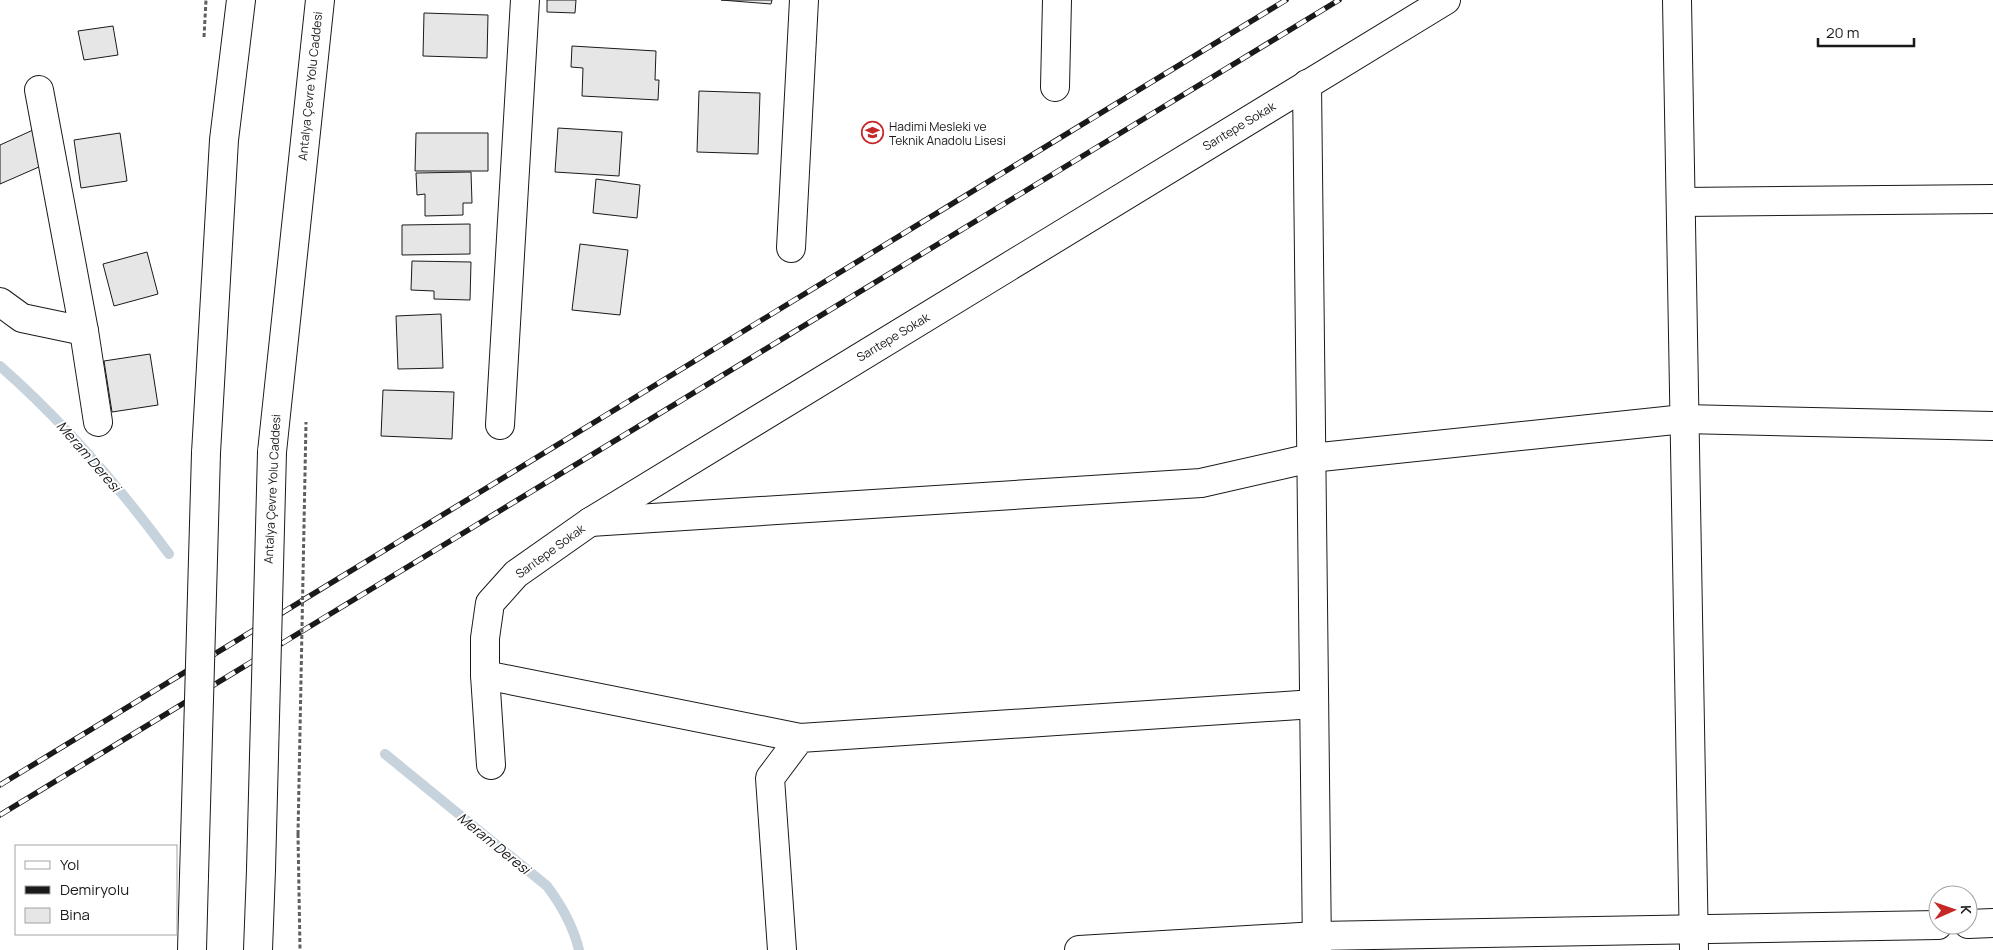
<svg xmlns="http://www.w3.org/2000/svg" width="1993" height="950" font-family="Manrope,sans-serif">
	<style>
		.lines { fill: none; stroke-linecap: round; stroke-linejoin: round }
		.stream { stroke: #c6d2dc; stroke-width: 10 }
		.building { fill: #e6e6e6; stroke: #1a1a1a }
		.minor-casing { stroke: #1a1a1a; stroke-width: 30 }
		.highway-casing { stroke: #1a1a1a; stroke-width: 30 }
		.path { stroke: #5f5f5f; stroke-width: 3; stroke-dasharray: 4 2.5; stroke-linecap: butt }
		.minor { stroke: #fff; stroke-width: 28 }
		.highway { stroke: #fff; stroke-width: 28 }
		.rail-casing { stroke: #1a1a1a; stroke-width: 5.5 }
		.rail { stroke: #fff; stroke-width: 4; stroke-dasharray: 11; stroke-linecap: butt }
		.highway-bridge-casing { stroke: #1a1a1a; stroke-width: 30; stroke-linecap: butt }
		.path-bridge { stroke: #5f5f5f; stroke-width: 3; stroke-dasharray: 4 2.5; stroke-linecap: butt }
		.highway-bridge { stroke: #fff; stroke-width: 28 }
		.labels { text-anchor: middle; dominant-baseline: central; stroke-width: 4; stroke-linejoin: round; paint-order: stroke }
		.street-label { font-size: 12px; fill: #1a1a1a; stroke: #fff }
		.poi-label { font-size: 12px; fill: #1a1a1a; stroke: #fff; text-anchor: start }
		.water-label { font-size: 14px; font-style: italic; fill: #1a1a1a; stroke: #fff }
	</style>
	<rect width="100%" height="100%" fill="#fff"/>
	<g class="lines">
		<g class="stream">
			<path d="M0,366C64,422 118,485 169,554"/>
			<path d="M385,754L547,886C562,906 573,925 579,950"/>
		</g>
	</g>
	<g class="building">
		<polygon points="547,0 576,0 575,13 547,12"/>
		<polygon points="721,0 772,0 771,4"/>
		<polygon points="424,13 488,15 487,58 423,56"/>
		<polygon points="113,26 118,55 84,60 78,31"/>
		<polygon points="572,46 656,51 655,80 659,80 658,100 582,96 583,68 571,67"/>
		<polygon points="699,91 760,93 758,154 697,152"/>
		<polygon points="558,128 622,132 619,176 555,172"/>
		<polygon points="33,130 48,163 0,184 0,145"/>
		<polygon points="120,133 127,181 81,188 74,140"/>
		<polygon points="416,133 488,133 488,171 415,171"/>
		<polygon points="471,172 472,203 463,203 463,215 425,216 425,194 417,195 416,173"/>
		<polygon points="596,179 640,185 637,218 593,213"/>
		<polygon points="470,224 470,254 402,255 402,225"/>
		<polygon points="580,244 628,250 620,315 572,310"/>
		<polygon points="147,252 158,294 114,306 103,264"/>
		<polygon points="412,261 471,262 470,300 434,299 434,291 411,290"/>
		<polygon points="441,314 443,368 398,369 396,316"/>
		<polygon points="150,354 158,405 112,412 104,361"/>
		<polygon points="383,390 454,392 452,439 381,436"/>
	</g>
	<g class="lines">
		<defs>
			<g id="minor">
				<polyline points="1677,0 1694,950"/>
				<polyline points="1307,84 1317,950"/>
				<polyline points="1055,87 1057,0"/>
				<polyline points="1681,202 1993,199"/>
				<polyline points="791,248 804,0"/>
				<polyline points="0,302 22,318 84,331 39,90"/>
				<polyline points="84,331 98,422"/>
				<polyline points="500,425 525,0"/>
				<polyline points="590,522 1201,483 1311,458 1684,419 1993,426"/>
				<polyline points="485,675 800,738"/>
				<polyline points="491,765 485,675 485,638 490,603 516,574 590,522 1446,0"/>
				<polyline points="1968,924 1993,923"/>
				<polyline points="782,950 770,778 800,738 1314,704"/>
				<polyline points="1079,950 1317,936 1938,925"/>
			</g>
			<g id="highway">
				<polyline points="272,452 320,0"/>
				<polyline points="206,453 224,140 241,0"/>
				<polyline points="192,950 194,876"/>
				<polyline points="258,950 261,870"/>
			</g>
		</defs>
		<use href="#minor" class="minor-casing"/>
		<use href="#highway" class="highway-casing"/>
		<g class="path">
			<polyline points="204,37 206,0"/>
			<polyline points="298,834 300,950"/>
		</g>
		<use href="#minor" class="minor"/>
		<use href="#highway" class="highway"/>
		<defs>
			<g id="rail">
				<polyline points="0,785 1286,0"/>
				<polyline points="0,815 1339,0"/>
			</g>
		</defs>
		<use href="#rail" class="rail-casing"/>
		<use href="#rail" class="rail"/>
		<defs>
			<g id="highway-bridge">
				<polyline points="261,870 272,452"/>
				<polyline points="194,876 206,453"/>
			</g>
		</defs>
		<use href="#highway-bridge" class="highway-bridge-casing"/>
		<polyline class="path-bridge" points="298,834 306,422"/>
		<use href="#highway-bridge" class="highway-bridge"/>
	</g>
	<defs>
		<symbol id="school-ring" viewBox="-11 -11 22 22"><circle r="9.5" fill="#fff" stroke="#c62828" stroke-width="1.5"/><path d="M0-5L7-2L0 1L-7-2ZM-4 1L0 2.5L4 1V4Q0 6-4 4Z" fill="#c62828"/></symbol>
	</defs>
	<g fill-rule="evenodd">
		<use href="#school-ring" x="860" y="120" width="25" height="25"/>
	</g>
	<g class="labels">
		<g class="street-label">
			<text transform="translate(310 86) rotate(-84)">Antalya Çevre Yolu Caddesi</text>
			<text transform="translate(1239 126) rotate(-31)">Sarıtepe Sokak</text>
			<text transform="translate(893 337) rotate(-31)">Sarıtepe Sokak</text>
			<text transform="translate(272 489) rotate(-87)">Antalya Çevre Yolu Caddesi</text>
			<text transform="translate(550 551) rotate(-36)">Sarıtepe Sokak</text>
		</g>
		<g class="poi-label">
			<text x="889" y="126">Hadimi Mesleki ve<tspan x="889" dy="14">Teknik Anadolu Lisesi</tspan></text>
		</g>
		<g class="water-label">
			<text transform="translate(89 456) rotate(49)">Meram Deresi</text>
			<text transform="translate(494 843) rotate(39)">Meram Deresi</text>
		</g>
	</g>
	<rect x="15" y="845" width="162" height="90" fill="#ffffff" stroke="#a3a3a3"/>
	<rect x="25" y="861" width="25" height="8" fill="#ffffff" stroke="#a3a3a3"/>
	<text x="60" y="870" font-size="15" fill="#1a1a1a">Yol</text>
	<rect x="25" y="886" width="25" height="8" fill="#1a1a1a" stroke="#a3a3a3"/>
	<text x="60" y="895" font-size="15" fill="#1a1a1a">Demiryolu</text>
	<rect x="25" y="908" width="25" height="15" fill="#e6e6e6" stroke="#a3a3a3"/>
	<text x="60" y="920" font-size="15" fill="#1a1a1a">Bina</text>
	<g transform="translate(1953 910) rotate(88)"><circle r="24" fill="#ffffff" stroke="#a3a3a3"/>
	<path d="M0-4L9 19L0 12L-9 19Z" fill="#c62828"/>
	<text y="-8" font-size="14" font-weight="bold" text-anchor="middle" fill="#1a1a1a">K</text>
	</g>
	<path d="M1818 38v8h96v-8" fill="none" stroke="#1a1a1a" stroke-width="2.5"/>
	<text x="1826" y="38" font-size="15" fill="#1a1a1a" stroke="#ffffff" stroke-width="4" paint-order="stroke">20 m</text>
</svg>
